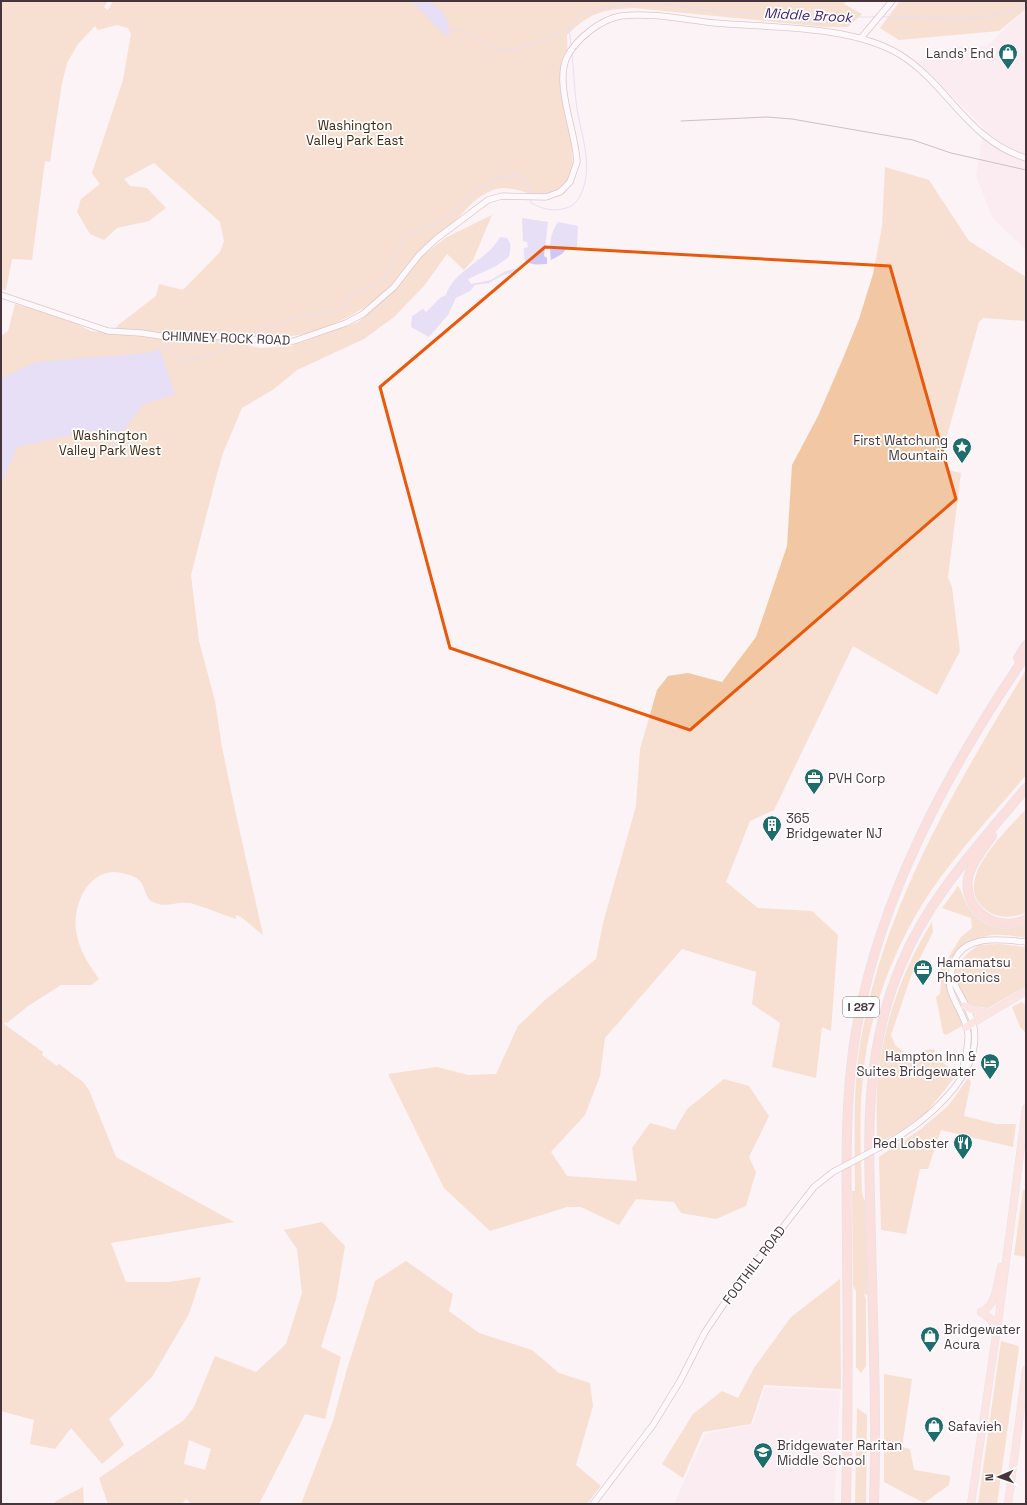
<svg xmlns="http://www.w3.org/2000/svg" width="1027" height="1505" font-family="'Space Grotesk',sans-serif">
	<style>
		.built { fill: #fae5eb }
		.green { fill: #f2c8a4; fill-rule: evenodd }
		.water { fill: #cfc7f4 }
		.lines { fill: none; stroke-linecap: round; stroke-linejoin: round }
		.stream { stroke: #cfc7f4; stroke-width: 1 }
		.tertiary-casing { stroke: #b7919c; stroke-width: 7 }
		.trunk-casing { stroke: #d3cfd0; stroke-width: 8 }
		.motorway-casing { stroke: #d3cfd0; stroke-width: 10 }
		.tertiary { stroke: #fff; stroke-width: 5.5 }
		.trunk { stroke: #fcd2ca; stroke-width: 7 }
		.motorway { stroke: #fcc7bd; stroke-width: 8 }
		.rail { stroke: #938589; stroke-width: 1 }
		.tertiary-bridge-casing { stroke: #b7919c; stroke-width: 7; stroke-linecap: butt }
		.tertiary-bridge { stroke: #fff; stroke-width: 5.5 }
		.marked { fill: none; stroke: #e8590c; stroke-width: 3; stroke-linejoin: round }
		.labels { text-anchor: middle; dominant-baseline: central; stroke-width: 3.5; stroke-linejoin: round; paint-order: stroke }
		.shield { fill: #fff; stroke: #7e7275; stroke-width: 1 }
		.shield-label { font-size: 12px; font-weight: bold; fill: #46353a }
		.poi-label { font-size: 13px; fill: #46353a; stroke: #fff; text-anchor: start }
		.park-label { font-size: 13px; fill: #41280f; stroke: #fff }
		.street-label { font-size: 13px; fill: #46353a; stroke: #fff }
		.water-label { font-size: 14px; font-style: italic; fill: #3f2476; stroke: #fff }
	</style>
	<rect width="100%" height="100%" fill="#fcf3f5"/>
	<g class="built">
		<polygon points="1026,11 1026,250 992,217 976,176 984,128 918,62 954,47 987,46 1018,16"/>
		<polygon points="765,1387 840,1391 834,1504 674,1504 705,1434 753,1424"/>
	</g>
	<g class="green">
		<path d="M1,1H108L104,7L108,10L113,1H846L844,4L862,14L848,27H826L634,8C601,10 591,12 567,35C567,39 568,46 567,50C563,59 560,65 560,76C561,106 582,162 568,189C558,208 522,188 504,188C495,188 488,192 481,196C471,203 464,212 455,221C442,234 426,243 414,256C401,271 392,287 376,299C357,315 316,334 291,336C273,339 255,337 237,334L240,333L235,332L241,341L253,343L249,346L261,348L291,346L358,322L390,294L420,258L445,238L492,215L473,260L464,270L447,254L424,286L394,317L364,339L297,370L274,389L242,408L223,453L217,474L191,575L199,641L215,701L222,747L235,810L263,935L241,917L236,915V919C221,914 205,907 190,903C175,900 167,910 151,901C145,897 145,885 139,880C135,875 119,872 113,872C84,874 71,911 77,936C81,953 89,965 99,979L91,985H61L28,1006L7,1023L5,1022L4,1024L43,1052L42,1055L57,1066L59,1064L83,1082L89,1090L116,1157L234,1222L111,1243L126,1282H169L201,1277L189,1314L152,1377L109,1419L124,1445L102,1464L71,1428L55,1449L30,1444L34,1420L1,1411V336L8,331L15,304L67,319L91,331L113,333L118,325L156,296L159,284L183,290L220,252L224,241L220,222L154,163L124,179L130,186L147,188L166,208L149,221L117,228L104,240L90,234L77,212L81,199L100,184L92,173L123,80L131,34L128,28L117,25L98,30L95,26L78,44L67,63L62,83L50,162L45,161L32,260L12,259L6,290L1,289Z"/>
		<polygon points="900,1 1026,1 1026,9 999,31 899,40 880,28"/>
		<polygon points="885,167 929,180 969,241 1026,277 1026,321 983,318 979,322 943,450 948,470 961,473 948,577 952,587 960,651 937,695 853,646 774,810 750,821 726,882 758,908 812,911 838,935 831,1031 822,1027 816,1078 772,1067 780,1023 752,1004 756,972 682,949 605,1038 600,1076 585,1115 551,1152 567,1176 637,1181 632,1148 650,1123 675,1130 687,1109 724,1079 749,1086 769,1116 749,1157 756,1172 746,1206 716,1219 681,1213 674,1202 636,1199 619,1225 581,1207 567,1207 490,1231 444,1188 388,1074 437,1067 468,1075 496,1074 518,1026 545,1000 596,959 603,923 636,806 640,749 657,690 668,676 688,673 722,682 756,637 787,546 792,465 818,416 841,363 859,319 873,274 882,227"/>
		<path d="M1026,670V775C991,817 952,857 923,903C889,958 866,1023 862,1088C859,1124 861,1159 862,1194L865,1201L868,1295L864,1294L866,1299V1366L861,1373L856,1367V1291L853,1286L852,1191H855C855,1150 853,1108 857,1067C874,921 952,793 1026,670Z"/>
		<path d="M1026,809V913C1012,918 997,919 985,909C950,881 1007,831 1026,809Z"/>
		<path d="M958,886C963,893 964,901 969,908C982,927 1005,934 1026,924V938C1015,936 1003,934 992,935C971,938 945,953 946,978C947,994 960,1012 962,1026L946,1035L943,1033L936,997L940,994L941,981L938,979L942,964L946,961L961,937L972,928L971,918L942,908Z"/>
		<path d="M932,922L933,932L911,976L891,1035L895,1045L907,1055C917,1055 924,1049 934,1049L940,1061L958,1073L927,1112L904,1129L877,1144C877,1126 876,1107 877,1089C881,1031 901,971 932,922Z"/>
		<polygon points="999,944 1026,947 1026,986 988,1008 972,1006 966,1002 955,981 955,972 959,963 969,952 979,945"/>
		<polygon points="1022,1002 1026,1006 1026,1033 1020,1027 1012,1007"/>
		<polygon points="968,1078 971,1082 964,1116 996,1124 1016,1124 1013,1147 941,1130 928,1169 920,1169 906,1234 881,1230 879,1157 921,1129 949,1105"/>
		<polygon points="1023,1190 1026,1190 1026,1257 1014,1255"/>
		<path d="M322,1222L345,1246L336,1299L321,1347L341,1357L325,1419L305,1414L259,1504H192L186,1499L182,1504H108L99,1478L184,1420L194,1407L215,1356L256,1372L286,1344L302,1293L297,1249L284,1230ZM189,1440L211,1449L205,1470L184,1464Z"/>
		<polygon points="406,1261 453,1294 449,1311 479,1333 532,1350 559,1373 590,1383 593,1406 576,1465 601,1486 587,1504 301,1504 333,1421 347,1369 375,1281"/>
		<polygon points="840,1279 841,1389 764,1385 751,1424 703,1432 683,1478 662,1464 693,1414 722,1391 738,1398 754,1368 791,1317"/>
		<polygon points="1001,1341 1018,1346 1019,1348 997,1504 978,1504"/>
		<polygon points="884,1374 912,1379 902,1447 910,1449 914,1470 950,1476 949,1485 924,1503 884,1482"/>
		<polygon points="857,1408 867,1415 866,1504 855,1504"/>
		<polygon points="83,1487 84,1504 54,1504 56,1501"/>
	</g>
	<g class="water">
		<path d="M411,1H431C446,16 447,14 450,36L444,34Z"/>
		<path d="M522,218L548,222L544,256L547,258V264C533,265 522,266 524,248L528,247L527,242L523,241Z"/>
		<path d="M558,222L578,226L577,247L567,248L562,254L551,260C549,247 550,233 558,222Z"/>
		<path d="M500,237L507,238C512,244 510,250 509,257L496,266L468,279L471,284L491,280L506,271L516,269L518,271L503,275L489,283L475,285L470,291L456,298L448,315L429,337L411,327L412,316L423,309L426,312L440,298L446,295C454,270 488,260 500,237Z"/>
		<polygon points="160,350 175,394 143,405 113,444 93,430 17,447 1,486 1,378 36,362 146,353"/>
	</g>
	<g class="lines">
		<g class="stream">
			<path d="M881,17C921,15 995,28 1026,2"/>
			<polyline points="569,26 571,46"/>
			<polyline points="449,30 462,30 497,50 512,50 558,35 582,15 595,10 640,2 659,2 692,9 800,17 876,17"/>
			<path d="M530,199L531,203C542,209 554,212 566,208C573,207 578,200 581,194C595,163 579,132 576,101C574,85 574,70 572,55"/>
			<polyline points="247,336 256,331 307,314 342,311 348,297 386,279 394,255 407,235 443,221 479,188 501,177 517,175 527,181 530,194"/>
			<path d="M155,351C168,340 174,359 186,360C200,362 227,347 239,341"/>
		</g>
		<defs>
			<g id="tertiary">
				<polyline points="861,38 892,1"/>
				<path d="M1,295L108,331L141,333L174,338L227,336L276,342L294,341L346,323L363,314L394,287L419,255L436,239L488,200L502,196L546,197L560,192L570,182L577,162C576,132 554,84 567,57C576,39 601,19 621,16C649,12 686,20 715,23C771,28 850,25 899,54C947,83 968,141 1026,158"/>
				<path d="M962,1073C964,1060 969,1048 968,1034C966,1017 954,1004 950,988C949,982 951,975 952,970C957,933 1000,939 1026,942"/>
				<path d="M884,1145C923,1124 986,1074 973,1023C968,1006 957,991 951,976"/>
				<polyline points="593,1504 653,1425 680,1381 705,1332 730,1295 814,1187 833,1172"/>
			</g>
			<g id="trunk">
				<polyline points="965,1006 975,1011 990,1013"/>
				<polyline points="966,1027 1026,991"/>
				<path d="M981,1312C997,1306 997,1282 1001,1267"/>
				<polyline points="981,1312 992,1320 993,1332"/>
				<polyline points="971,1504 999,1315 1026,1108"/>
				<polyline points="1008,1504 1026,1370"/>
			</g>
			<g id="motorway">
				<polyline points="1018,658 1026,645"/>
				<path d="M992,836C983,849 971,863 968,879C963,911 999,934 1026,919"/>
				<path d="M846,1504C848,1419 848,1334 847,1249C847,1181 844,1112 854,1044C875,904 947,771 1026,655"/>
				<path d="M874,1504C877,1416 873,1328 871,1240C869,1144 862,1057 901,965C929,897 979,845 1026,788"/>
			</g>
		</defs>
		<use href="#tertiary" class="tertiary-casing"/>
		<use href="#trunk" class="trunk-casing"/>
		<use href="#motorway" class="motorway-casing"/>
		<use href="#tertiary" class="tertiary"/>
		<use href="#trunk" class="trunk"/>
		<use href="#motorway" class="motorway"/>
		<polyline class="rail" points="681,121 767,117 792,119 913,140 951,153 1026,170"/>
		<defs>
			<polyline id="tertiary-bridge" points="833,1172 884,1145"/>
		</defs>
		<use href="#tertiary-bridge" class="tertiary-bridge-casing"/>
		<use href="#tertiary-bridge" class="tertiary-bridge"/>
	</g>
	<path d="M0 0H1027V1505H0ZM545,247L890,266L956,499L690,730L450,648L380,387Z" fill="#fcf3f5" fill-opacity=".55" fill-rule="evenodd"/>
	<path class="marked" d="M545,247L890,266L956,499L690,730L450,648L380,387Z"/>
	<defs>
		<symbol id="shop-pin" viewBox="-11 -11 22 30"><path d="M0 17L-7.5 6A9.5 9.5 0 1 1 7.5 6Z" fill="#1f6c6c" stroke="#fff"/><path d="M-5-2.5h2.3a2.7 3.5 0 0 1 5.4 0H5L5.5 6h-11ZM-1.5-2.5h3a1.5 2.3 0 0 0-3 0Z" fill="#fff"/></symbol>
		<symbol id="sight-pin" viewBox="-11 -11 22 30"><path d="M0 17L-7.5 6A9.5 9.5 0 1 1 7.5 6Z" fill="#1f6c6c" stroke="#fff"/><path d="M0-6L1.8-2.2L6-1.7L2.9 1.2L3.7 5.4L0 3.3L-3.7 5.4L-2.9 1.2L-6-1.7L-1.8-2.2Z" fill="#fff"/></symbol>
		<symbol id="office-pin" viewBox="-11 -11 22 30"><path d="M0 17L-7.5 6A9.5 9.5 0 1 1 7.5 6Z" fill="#1f6c6c" stroke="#fff"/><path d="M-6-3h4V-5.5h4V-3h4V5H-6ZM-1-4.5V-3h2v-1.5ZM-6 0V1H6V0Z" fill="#fff"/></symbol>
		<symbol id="building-pin" viewBox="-11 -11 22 30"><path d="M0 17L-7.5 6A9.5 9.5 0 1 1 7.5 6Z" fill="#1f6c6c" stroke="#fff"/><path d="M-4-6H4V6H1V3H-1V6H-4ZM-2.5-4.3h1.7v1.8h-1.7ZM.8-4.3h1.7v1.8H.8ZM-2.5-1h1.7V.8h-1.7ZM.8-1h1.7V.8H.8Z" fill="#fff"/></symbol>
		<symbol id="hotel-pin" viewBox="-11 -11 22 30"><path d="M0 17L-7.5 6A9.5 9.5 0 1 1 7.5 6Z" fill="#1f6c6c" stroke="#fff"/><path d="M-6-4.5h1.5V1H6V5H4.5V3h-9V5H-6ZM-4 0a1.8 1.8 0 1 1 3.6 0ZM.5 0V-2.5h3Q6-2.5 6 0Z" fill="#fff"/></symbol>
		<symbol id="restaurant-pin" viewBox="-11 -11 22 30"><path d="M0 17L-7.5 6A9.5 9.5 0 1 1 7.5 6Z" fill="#1f6c6c" stroke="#fff"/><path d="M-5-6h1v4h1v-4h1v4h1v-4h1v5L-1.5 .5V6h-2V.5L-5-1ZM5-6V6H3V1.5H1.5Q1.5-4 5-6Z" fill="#fff"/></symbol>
		<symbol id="school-pin" viewBox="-11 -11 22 30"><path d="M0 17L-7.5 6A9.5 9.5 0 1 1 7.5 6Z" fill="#1f6c6c" stroke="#fff"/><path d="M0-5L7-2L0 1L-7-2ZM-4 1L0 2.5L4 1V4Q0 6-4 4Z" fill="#fff"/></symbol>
	</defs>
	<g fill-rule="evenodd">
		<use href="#shop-pin" x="997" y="42" width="22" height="30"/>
		<use href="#sight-pin" x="951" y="436" width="22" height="30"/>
		<use href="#office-pin" x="803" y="767" width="22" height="30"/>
		<use href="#building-pin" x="761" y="814" width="22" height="30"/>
		<use href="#office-pin" x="912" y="958" width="22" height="30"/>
		<use href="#hotel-pin" x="979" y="1052" width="22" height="30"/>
		<use href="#restaurant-pin" x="952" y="1132" width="22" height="30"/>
		<use href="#shop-pin" x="919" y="1325" width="22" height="30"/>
		<use href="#shop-pin" x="923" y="1415" width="22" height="30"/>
		<use href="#school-pin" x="752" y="1441" width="22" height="30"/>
	</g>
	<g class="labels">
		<rect class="shield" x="843" y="997" width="36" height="20" rx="3"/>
		<g class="shield-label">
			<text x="861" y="1007">I 287</text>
		</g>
		<g class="poi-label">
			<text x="994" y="53" text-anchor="end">Lands' End</text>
			<text x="948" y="440" text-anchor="end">First Watchung<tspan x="948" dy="15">Mountain</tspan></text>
			<text x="828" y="778">PVH Corp</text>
			<text x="786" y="818">365<tspan x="786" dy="15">Bridgewater NJ</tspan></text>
			<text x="937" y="962">Hamamatsu<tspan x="937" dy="15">Photonics</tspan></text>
			<text x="976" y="1056" text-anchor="end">Hampton Inn &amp;<tspan x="976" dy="15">Suites Bridgewater</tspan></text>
			<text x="949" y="1143" text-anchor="end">Red Lobster</text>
			<text x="944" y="1329">Bridgewater<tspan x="944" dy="15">Acura</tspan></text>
			<text x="948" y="1426">Safavieh</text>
			<text x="777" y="1445">Bridgewater Raritan<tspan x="777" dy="15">Middle School</tspan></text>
		</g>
		<g class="park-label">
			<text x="355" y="125">Washington<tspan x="355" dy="15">Valley Park East</tspan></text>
			<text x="110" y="435">Washington<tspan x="110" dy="15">Valley Park West</tspan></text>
		</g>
		<g class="street-label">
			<text transform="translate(226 338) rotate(2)">CHIMNEY ROCK ROAD</text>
			<text transform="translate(754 1265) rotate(-53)">FOOTHILL ROAD</text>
		</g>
		<g class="water-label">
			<text transform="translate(808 15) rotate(3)">Middle Brook</text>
		</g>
	</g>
	<rect width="1027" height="1505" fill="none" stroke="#46353a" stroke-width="4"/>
	<g transform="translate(999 1477) rotate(268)" stroke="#ffffff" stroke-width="3" paint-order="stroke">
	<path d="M0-3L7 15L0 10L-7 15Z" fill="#46353a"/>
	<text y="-6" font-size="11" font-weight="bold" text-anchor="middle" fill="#46353a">N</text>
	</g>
</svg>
